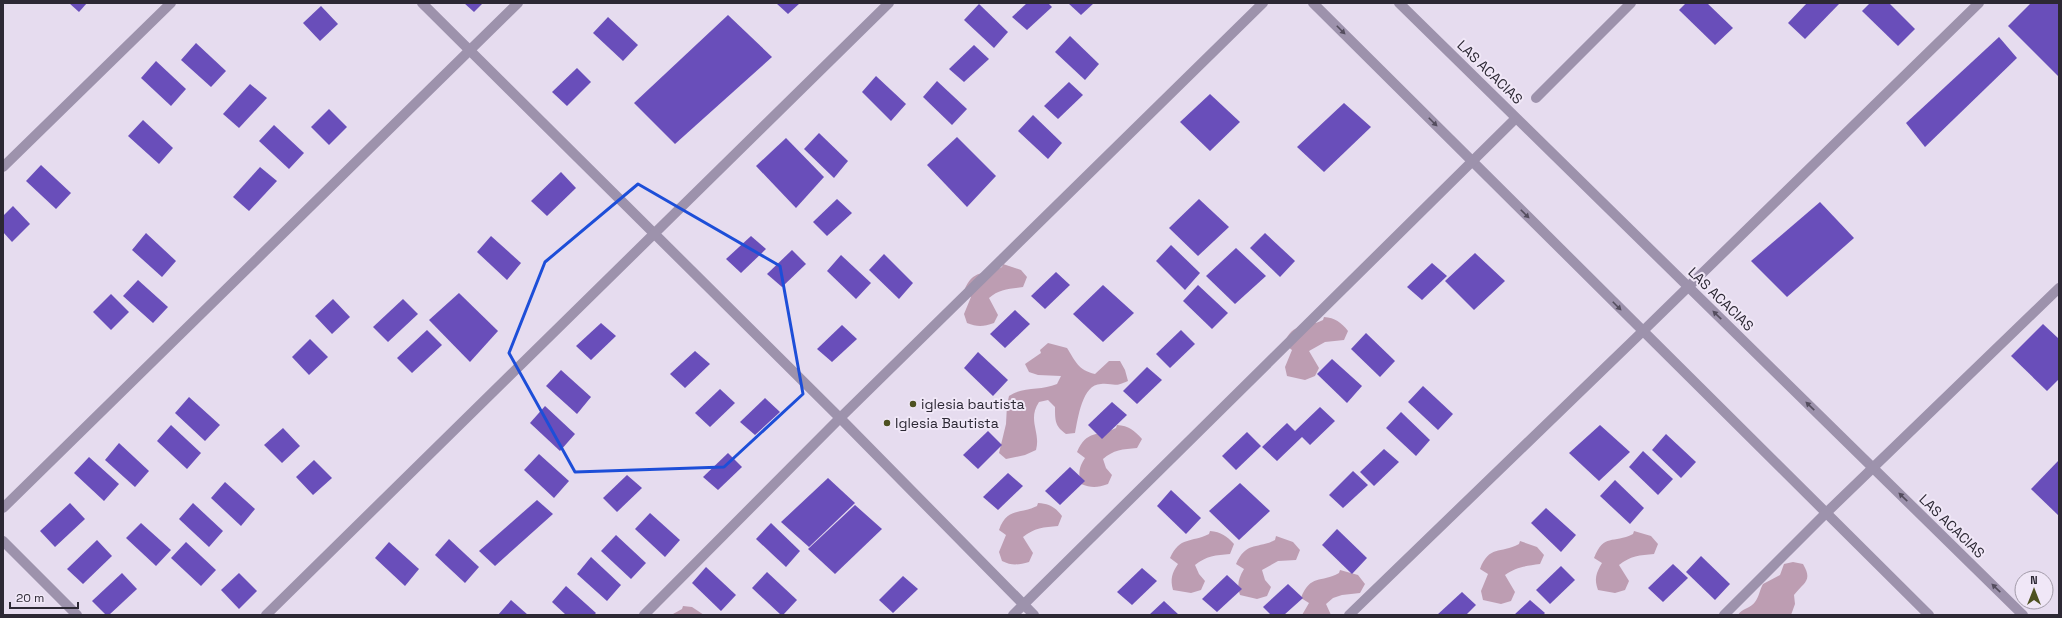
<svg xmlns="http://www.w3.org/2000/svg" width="2062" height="618" font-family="'Space Grotesk',sans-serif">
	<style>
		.green { fill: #bd9db2 }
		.building { fill: #694eba }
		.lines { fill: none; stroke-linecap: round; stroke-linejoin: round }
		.minor { stroke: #9d92ac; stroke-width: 10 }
		.oneway { fill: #544d5e }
		.marked { fill: none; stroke: #1d4ed8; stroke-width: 3; stroke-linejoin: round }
		.poi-dot { fill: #4e5121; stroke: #f0e7f7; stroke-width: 1.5 }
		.labels { text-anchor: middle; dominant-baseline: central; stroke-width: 4; stroke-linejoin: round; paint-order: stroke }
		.street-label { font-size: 14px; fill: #2c2834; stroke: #f0e7f7 }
		.poi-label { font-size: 14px; fill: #2c2834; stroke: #f0e7f7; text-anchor: start }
	</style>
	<rect width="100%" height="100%" fill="#e6dcef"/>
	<g class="green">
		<path d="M1003,264L1021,270L1027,277L1023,287C1009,289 999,289 989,298L998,315L994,323C983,327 977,327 967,323L964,314L971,297L964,291C973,268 984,276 1002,267Z"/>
		<path d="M1324,317C1335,318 1341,322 1348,331L1344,340L1325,342L1309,351L1319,368L1315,376L1305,380L1287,376L1285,367L1292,350L1284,344C1293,321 1305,329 1323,320Z"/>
		<path d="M1048,343L1067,348C1076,362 1078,370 1095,374L1109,361H1120L1125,370L1128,381C1113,388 1114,383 1101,384C1082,384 1078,419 1075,433L1066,434C1055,426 1055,421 1055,407L1048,400L1039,402C1027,420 1041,432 1036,450L1025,455L1006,459L999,453L1006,424L1007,405L1009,396C1024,386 1041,391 1057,384L1061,376L1038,375L1029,372L1025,364L1041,353L1040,350Z"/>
		<path d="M1117,425C1129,426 1134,430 1142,439L1137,448C1123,449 1113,450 1103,459L1106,468L1112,475L1108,484C1097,488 1091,488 1081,484C1078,473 1079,467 1085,458L1077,452C1087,429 1098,437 1116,428Z"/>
		<path d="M1038,503C1050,504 1055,507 1062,516L1058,526C1044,527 1034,528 1023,537L1033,553L1029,562C1018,565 1012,566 1002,561L999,552L1006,535L999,530C1007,507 1019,515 1037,506Z"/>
		<path d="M1210,531C1221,532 1227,536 1234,544L1230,554C1216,555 1206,556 1195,565L1199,574L1205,581L1201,590L1191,593L1173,590C1170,579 1172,573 1178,564L1170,558C1180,536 1191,543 1209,534Z"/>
		<path d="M1634,531L1651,536L1658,544L1654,554C1640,555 1630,556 1619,565L1629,581L1625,590L1615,593L1598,590C1594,579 1596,573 1602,563L1594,558C1604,533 1613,544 1633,534Z"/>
		<path d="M1276,536L1293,542L1300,550L1296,560L1278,561L1262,570L1265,580L1271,587L1267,596L1257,599L1240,595C1237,585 1238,579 1244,569L1236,564C1246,541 1257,549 1275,540Z"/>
		<path d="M1520,541L1537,547L1544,555L1540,564C1526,566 1516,567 1505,575L1515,592L1511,601L1501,604L1483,600L1481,591L1488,574L1480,569C1489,545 1500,554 1519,544Z"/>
		<path d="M1793,562L1803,564C1813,581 1804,582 1794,595L1795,604L1791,615H1738C1741,609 1751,608 1755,602C1759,597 1760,589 1763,584L1780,575L1784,564Z"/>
		<path d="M1340,570L1358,575L1365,584L1360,593L1342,595L1333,598L1326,604L1331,615H1302L1309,603L1301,598C1310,574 1321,583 1339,573Z"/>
		<polygon points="683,606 692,607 704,615 661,615 673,614 682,609"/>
	</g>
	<g class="building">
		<polygon points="69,3 87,3 79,12"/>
		<polygon points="464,3 483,3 474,12"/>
		<polygon points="776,3 800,3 788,14"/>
		<polygon points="1027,3 1048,3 1052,7 1027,30 1012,17"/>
		<polygon points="1068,3 1094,3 1081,15"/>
		<polygon points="1686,3 1707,3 1733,28 1715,45 1679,10"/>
		<polygon points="1807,3 1840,3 1805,39 1788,23"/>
		<polygon points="1870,3 1889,3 1915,29 1898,46 1862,11"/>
		<polygon points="2031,3 2059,3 2059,77 2008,26"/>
		<polygon points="979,4 1008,32 994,48 964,20"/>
		<polygon points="321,6 338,24 320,41 303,23"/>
		<polygon points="728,15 772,57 675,144 634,103"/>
		<polygon points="608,17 638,45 623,61 593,33"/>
		<polygon points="1070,36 1099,64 1085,80 1055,52"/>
		<polygon points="1999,37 2017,58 1925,147 1906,123"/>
		<polygon points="196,43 226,71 211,87 181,60"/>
		<polygon points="974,45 989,59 964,82 949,69"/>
		<polygon points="156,61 186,89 171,106 141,78"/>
		<polygon points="577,68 591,82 567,106 552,92"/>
		<polygon points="876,76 906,104 891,121 862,92"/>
		<polygon points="937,81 967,109 952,125 923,97"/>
		<polygon points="1069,82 1083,95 1058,119 1044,106"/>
		<polygon points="250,84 267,98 239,128 223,114"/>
		<polygon points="1210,94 1240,122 1210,151 1180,122"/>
		<polygon points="1344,103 1371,127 1324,172 1297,147"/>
		<polygon points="329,109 347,127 329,145 311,127"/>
		<polygon points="1033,115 1062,143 1048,159 1018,131"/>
		<polygon points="143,120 173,148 159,164 128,136"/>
		<polygon points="274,125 304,153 289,169 259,141"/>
		<polygon points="819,133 848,161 834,178 804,149"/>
		<polygon points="957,137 996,176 967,207 927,165"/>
		<polygon points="786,138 824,177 796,208 756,166"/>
		<polygon points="41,165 71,193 56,209 26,181"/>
		<polygon points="260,167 277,181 249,211 233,197"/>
		<polygon points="561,172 576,188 547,216 531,201"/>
		<polygon points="837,199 852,213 827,236 813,222"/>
		<polygon points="1199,199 1229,227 1198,256 1169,228"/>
		<polygon points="1820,202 1854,238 1787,297 1751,261"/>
		<polygon points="13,206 30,224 12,242 3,232 3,216"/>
		<polygon points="146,233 176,261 162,277 132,250"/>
		<polygon points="1265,233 1295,261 1280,277 1250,248"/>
		<polygon points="491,236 521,263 507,280 477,252"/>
		<polygon points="751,236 766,249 741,273 726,259"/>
		<polygon points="1171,245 1200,273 1185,290 1156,261"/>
		<polygon points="1236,248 1266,276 1235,304 1206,276"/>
		<polygon points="792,250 806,264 782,287 767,274"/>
		<polygon points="1475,253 1505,281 1474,310 1445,281"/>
		<polygon points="884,254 913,283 899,299 869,270"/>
		<polygon points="841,255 871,283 856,299 827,271"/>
		<polygon points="1432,263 1447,276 1422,300 1407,287"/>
		<polygon points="1056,272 1070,285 1045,309 1031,296"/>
		<polygon points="138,280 168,307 153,323 123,296"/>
		<polygon points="1103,285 1134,313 1103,342 1073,314"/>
		<polygon points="1198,285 1228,313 1212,329 1183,301"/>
		<polygon points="459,293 498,331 470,362 429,320"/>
		<polygon points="111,294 129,312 111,330 93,312"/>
		<polygon points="333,299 350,317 332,334 315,316"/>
		<polygon points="403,299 418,314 388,342 373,327"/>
		<polygon points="1015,310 1030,324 1005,348 990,334"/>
		<polygon points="601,323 616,336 591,360 576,346"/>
		<polygon points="2043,324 2059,339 2059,379 2047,391 2011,356"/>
		<polygon points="842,325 857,339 832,362 817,349"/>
		<polygon points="427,330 442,345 412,373 397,358"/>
		<polygon points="1181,330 1195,344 1170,368 1156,354"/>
		<polygon points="1366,333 1395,361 1380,377 1351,349"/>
		<polygon points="310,339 328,357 309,375 292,357"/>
		<polygon points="695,351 710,364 685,388 670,374"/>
		<polygon points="978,352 1008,380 993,396 964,368"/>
		<polygon points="1332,359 1362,386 1347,403 1317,374"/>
		<polygon points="1147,367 1162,380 1137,404 1123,391"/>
		<polygon points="561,370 591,397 577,414 546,386"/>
		<polygon points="1423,386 1453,414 1438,430 1408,402"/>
		<polygon points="720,389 735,403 710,427 695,413"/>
		<polygon points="189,397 220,425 205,441 175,413"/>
		<polygon points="765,398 780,412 755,435 740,422"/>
		<polygon points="1112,402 1127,415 1102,439 1088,425"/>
		<polygon points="545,406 575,434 560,451 530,423"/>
		<polygon points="1320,407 1335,421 1310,445 1302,437 1277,461 1262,447 1287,423 1295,431"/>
		<polygon points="1401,412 1430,440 1416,456 1386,428"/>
		<polygon points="171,425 201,453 187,469 157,441"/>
		<polygon points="1600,425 1630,452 1599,481 1569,453"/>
		<polygon points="283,428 300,446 282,463 264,445"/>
		<polygon points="988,431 1002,445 978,469 963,455"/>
		<polygon points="1247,432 1261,446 1236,470 1222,456"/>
		<polygon points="1666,434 1696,462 1681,478 1652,450"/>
		<polygon points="119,443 149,471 135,487 105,460"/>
		<polygon points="1384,449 1399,462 1374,486 1360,472"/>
		<polygon points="1643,451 1673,479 1658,495 1629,467"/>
		<polygon points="728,453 742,467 718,490 703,477"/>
		<polygon points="539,454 569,481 554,498 524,470"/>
		<polygon points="89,457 119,484 104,501 74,473"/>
		<polygon points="314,460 332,478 313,495 296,477"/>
		<polygon points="2059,460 2059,516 2031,489"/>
		<polygon points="1070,467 1085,481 1060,505 1045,491"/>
		<polygon points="1353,471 1368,485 1343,508 1329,495"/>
		<polygon points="1008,473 1023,486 998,510 983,497"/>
		<polygon points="627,475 642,488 617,512 603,498"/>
		<polygon points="828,478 855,503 809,547 781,522"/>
		<polygon points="1615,480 1644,508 1630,524 1600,496"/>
		<polygon points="225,482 255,509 241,526 211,498"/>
		<polygon points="1240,483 1270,511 1239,540 1209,511"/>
		<polygon points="1171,490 1201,518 1186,534 1157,506"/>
		<polygon points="537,500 553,514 495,566 479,551"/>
		<polygon points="70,503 85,519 55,547 40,531"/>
		<polygon points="193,503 223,531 209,547 179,519"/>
		<polygon points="855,505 882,529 835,574 808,549"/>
		<polygon points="1546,508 1576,535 1561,552 1531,523"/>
		<polygon points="650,513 680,540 665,557 635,529"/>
		<polygon points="141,523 171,550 156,566 126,538"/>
		<polygon points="771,523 800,551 786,567 756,539"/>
		<polygon points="1337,529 1367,558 1352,574 1322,545"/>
		<polygon points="616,535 646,563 631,579 601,551"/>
		<polygon points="449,539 479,567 465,583 435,555"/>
		<polygon points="97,540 112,556 83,584 67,569"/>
		<polygon points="186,542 216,570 201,586 171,558"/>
		<polygon points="389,542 419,569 405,586 375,558"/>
		<polygon points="1701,556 1730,584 1715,600 1686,572"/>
		<polygon points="591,557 621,585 607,601 577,574"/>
		<polygon points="1673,564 1688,578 1663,602 1648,588"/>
		<polygon points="1561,566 1575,580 1550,604 1536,590"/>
		<polygon points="706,567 736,595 721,611 692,583"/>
		<polygon points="1142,568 1157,581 1132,605 1117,592"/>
		<polygon points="767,572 797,600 783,615 781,615 752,588"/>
		<polygon points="122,573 137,589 109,615 106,615 92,601"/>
		<polygon points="239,573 257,591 239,609 221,590"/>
		<polygon points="1227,575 1242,589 1217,612 1202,599"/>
		<polygon points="903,576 918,589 893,613 879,600"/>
		<polygon points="1288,584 1303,598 1284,615 1271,615 1263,607"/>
		<polygon points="566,586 596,613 594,615 566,615 552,602"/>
		<polygon points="1462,592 1476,605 1466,615 1437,615"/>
		<polygon points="511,600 528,615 498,615"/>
		<polygon points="1530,600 1545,613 1543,615 1514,615"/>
		<polygon points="1164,601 1179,615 1149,615"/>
	</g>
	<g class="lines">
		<g class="minor">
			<polyline points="422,3 840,418 1263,3"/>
			<polyline points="1313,3 1929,615"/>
			<polyline points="1399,3 2023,615"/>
			<polyline points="1536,98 1631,3"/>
			<polyline points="3,167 171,3"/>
			<polyline points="3,508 518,3"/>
			<polyline points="3,541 77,615"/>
			<polyline points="266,615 889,3"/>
			<polyline points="644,615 840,418 1034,615"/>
			<polyline points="1013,615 1512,122"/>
			<polyline points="1349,615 1643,331 1979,3"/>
			<polyline points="1724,615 1824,515 2059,288"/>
		</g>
	</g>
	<defs><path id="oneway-solid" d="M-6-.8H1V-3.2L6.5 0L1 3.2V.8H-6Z"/></defs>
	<g class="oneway">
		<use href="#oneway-solid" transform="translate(1341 30) rotate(45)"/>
		<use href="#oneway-solid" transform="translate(1433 122) rotate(45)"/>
		<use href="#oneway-solid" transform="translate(1525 214) rotate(45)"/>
		<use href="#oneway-solid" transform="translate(1617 306) rotate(45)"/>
		<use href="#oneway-solid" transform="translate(1717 315) rotate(-136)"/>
		<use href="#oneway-solid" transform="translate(1810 406) rotate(-136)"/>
		<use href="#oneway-solid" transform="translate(1903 497) rotate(-136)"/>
		<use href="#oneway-solid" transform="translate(1996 588) rotate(-136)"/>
	</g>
	<path class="marked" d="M638,184L780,266L803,394L724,467L575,472L509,353L545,262Z"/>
	<g class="poi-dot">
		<circle cx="913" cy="404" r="4"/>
		<circle cx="887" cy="423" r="4"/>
	</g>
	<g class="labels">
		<g class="street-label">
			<text transform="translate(1490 72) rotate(44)">LAS ACACIAS</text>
			<text transform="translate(1721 299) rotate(44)">LAS ACACIAS</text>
			<text transform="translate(1952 526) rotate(44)">LAS ACACIAS</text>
		</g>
		<g class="poi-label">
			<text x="921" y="404">iglesia bautista</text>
			<text x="895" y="423">Iglesia Bautista</text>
		</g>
	</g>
	<rect width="2062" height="618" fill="none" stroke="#2c2834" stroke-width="8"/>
	<g transform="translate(2034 590)"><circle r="19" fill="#f0e7f7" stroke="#a29ba9"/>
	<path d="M0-3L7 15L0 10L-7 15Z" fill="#4e5121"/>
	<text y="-6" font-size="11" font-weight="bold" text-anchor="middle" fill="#2c2834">N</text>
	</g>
	<path d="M10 602v6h68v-6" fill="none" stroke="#2c2834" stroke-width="2"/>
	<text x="16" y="602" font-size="12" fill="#2c2834" stroke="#f0e7f7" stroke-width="3" paint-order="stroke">20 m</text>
</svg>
